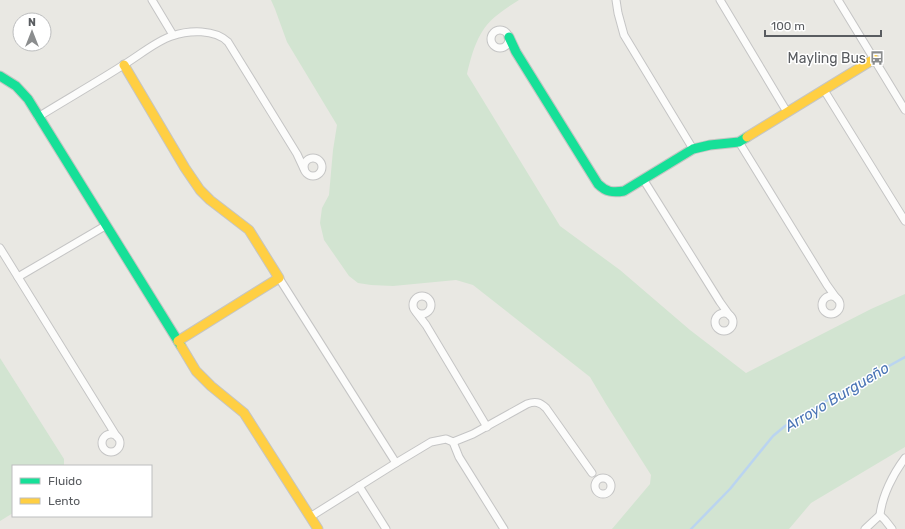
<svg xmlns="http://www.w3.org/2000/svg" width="905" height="529" font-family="Rubik,sans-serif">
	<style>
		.green { fill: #d2e4d1 }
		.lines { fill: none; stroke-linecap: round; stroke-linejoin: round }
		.stream { stroke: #bad4f0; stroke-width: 2.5 }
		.street-casing { stroke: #c5c5c5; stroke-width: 9 }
		.fast-casing { stroke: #c5c5c3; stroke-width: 11 }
		.slow-casing { stroke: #c5c5c3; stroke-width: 11 }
		.street { stroke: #fcfcfb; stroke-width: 7 }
		.fast { stroke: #16e098; stroke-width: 9 }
		.slow { stroke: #ffcf43; stroke-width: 9 }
		.labels { text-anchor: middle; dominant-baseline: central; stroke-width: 3; stroke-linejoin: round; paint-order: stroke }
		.poi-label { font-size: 14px; fill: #595c60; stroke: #fff; text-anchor: end }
		.water-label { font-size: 15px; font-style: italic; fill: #4c76b6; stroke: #fff }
	</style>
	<rect width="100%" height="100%" fill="#e9e8e3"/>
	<g class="green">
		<path d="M271,0H519C511,5 503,10 496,16C478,30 472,53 467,74L560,226L620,270L690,330L746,373L871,309L905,294V447L811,503L789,529H612L650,484L651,475L606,404L590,377L473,285L456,280L393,286L371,285L358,283L349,276L324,240L320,223L322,208L329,195L333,150L337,125L287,42L275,9Z"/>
		<polygon points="0,358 64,459 64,466 13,466 13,513 0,521"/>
	</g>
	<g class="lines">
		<polyline class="stream" points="691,529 730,489 773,436 785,426 833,397 905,357"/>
		<defs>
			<g id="street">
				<polyline points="152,0 173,35"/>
				<polyline points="616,0 618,13 624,35 693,149"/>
				<polyline points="720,0 787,112"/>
				<polyline points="838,0 905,110"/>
				<circle cx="500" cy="39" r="9"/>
				<polyline points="824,90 905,221"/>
				<path d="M38,117C67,99 97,82 125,64C140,55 156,41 172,36C189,30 215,29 228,42L297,154L304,169"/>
				<polyline points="739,142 827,285 837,299"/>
				<circle cx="313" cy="167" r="9"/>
				<polyline points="643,179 720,302 730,316"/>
				<polyline points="0,248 117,437"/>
				<polyline points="18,277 105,226"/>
				<polyline points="279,278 396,463"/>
				<circle cx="422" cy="305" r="9"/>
				<circle cx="831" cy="305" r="9"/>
				<polyline points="416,312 426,325 487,427"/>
				<circle cx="724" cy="322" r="9"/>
				<circle cx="111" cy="443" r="9"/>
				<path d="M453,442L473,434L527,404C535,401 540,402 546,408L592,473"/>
				<circle cx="603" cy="486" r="8"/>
				<polyline points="359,486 386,529"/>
				<polyline points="310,517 396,463 431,442 446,439 453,442 459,457 504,529"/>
				<polyline points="865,529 880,515"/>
				<path d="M892,529L885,520L880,515C882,496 893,474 905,458"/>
			</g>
			<g id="fast">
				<path d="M509,37L516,52L598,184C606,192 613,193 624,191L693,149L710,145L739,142L747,137"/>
				<polyline points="0,76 16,86 28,99 181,346"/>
			</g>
			<g id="slow">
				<polyline points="124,65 185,168 200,190 210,200 249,230 279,278 178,341"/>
				<polyline points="747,137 874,59"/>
				<polyline points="181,346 196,371 211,386 244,413 318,529"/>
			</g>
		</defs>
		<use href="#street" class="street-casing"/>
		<use href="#fast" class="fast-casing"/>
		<use href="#slow" class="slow-casing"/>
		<use href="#street" class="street"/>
		<use href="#fast" class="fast"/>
		<use href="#slow" class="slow"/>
	</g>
	<defs>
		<symbol id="bus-bare" viewBox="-9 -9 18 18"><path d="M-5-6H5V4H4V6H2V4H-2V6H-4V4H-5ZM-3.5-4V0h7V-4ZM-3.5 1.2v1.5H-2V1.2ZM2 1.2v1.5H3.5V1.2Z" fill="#8b8d8e" stroke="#fff" stroke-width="2.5" paint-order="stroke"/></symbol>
	</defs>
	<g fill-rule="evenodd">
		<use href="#bus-bare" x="867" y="48" width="20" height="20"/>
	</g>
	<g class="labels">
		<g class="poi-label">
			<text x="866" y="58">Mayling Bus</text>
		</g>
		<g class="water-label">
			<text transform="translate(837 397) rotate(-31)">Arroyo Burgueño</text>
		</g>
	</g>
	<rect x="12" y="465" width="140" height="52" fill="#ffffff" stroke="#bdbebf"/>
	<rect x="20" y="478" width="20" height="6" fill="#16e098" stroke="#bdbebf"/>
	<text x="48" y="485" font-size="12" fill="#595c60">Fluido</text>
	<rect x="20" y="498" width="20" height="6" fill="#ffcf43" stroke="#bdbebf"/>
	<text x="48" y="505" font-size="12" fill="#595c60">Lento</text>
	<g transform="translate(32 32)"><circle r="19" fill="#ffffff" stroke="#bdbebf"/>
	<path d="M0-3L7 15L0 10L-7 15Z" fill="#8b8d8e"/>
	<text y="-6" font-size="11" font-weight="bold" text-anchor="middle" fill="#595c60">N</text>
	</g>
	<path d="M765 30v6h116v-6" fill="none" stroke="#595c60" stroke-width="2"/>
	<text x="771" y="30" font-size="12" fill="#595c60" stroke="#ffffff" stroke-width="3" paint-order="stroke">100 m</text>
</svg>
